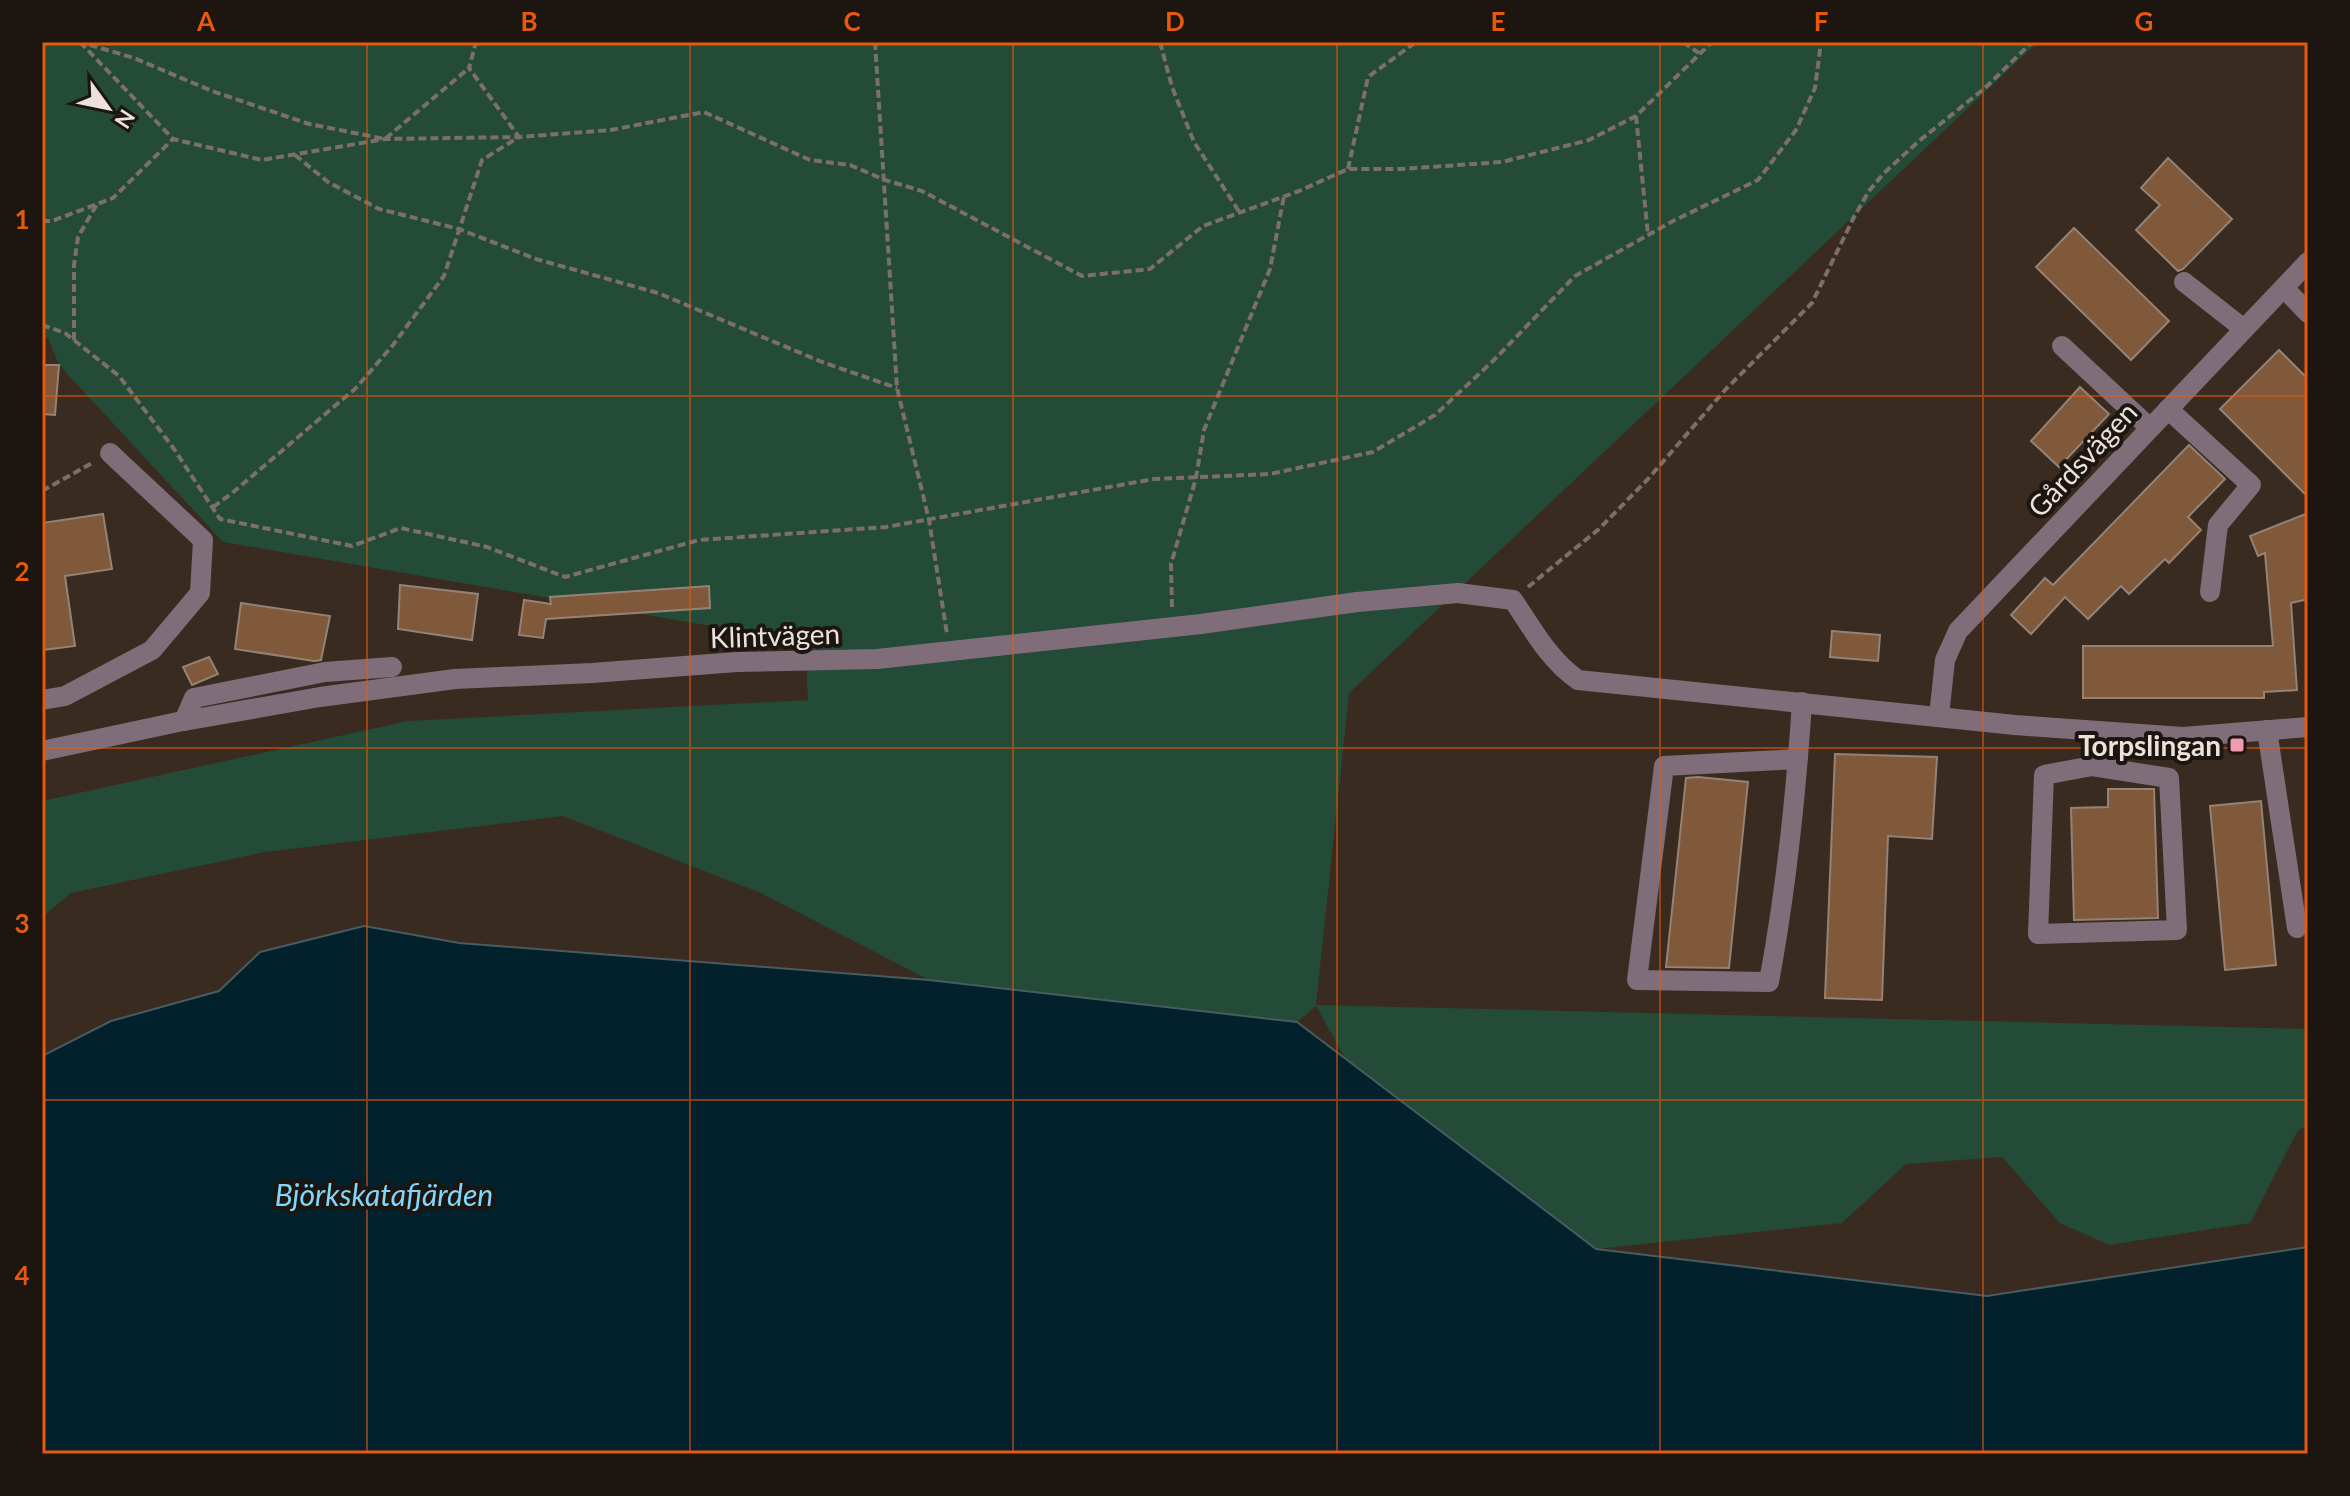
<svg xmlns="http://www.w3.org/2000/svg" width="2350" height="1496" font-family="Lato,sans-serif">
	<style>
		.green { fill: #244b37 }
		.water { fill: #02212c; stroke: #485b60; stroke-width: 2 }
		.building { fill: #80583a; stroke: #948276; stroke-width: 2 }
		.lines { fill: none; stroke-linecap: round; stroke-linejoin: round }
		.path { stroke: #7c7066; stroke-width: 4; stroke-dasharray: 8 4; stroke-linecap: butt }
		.minor { stroke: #806d7a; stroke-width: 20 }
		.grid { fill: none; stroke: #e8590c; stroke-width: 2; stroke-opacity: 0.55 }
		.poi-dot { fill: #f19ab1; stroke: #1c1510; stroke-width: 3 }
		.labels { text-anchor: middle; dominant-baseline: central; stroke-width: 8; stroke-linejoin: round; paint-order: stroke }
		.street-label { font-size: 28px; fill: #ece2db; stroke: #1c1510 }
		.poi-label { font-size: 28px; font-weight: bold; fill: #ece2db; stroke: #1c1510; text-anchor: end }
		.water-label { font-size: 30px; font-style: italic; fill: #7fd8fc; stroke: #1c1510 }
		.neatline { fill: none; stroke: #e8590c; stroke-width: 3 }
		.grid-label { font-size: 26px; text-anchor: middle; font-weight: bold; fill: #e8590c }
	</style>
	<rect width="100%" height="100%" fill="#392b20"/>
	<polygon class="green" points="42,42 2038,42 1349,693 1316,1005 2308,1029 2308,1125 2298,1130 2250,1223 2109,1245 2060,1223 2002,1157 1906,1164 1842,1223 1596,1249 1345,1058 1316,1006 1297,1022 929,980 761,893 563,816 265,852 71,893 42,917 42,801 408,721 808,700 805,642 223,542 59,365 48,338 42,339"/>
	<polygon class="water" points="364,926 459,943 929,980 1297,1022 1596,1249 1987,1296 2308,1247 2308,1454 42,1454 42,1056 111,1021 219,991 260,952"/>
	<g class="building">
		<polygon points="2168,158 2232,219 2183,269 2178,271 2136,230 2160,205 2141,188"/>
		<polygon points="2074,228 2169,321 2131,360 2036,267"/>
		<polygon points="2279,350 2308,379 2308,497 2220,409"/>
		<polygon points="42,365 59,365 55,415 42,414"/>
		<polygon points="2080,387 2109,414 2059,467 2031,441"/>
		<polygon points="2189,445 2225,479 2188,517 2201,530 2169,563 2165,559 2129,594 2121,586 2088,619 2065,597 2031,634 2011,615 2045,578 2053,585"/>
		<polygon points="2308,513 2308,599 2291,603 2297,690 2264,692 2264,698 2083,698 2083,646 2273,646 2265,553 2258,556 2250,536"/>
		<polygon points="103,514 112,569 65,576 75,646 42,650 42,523"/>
		<polygon points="400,585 478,594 472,640 398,629"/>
		<polygon points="709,586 710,608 546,619 543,638 519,635 524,600 551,604 550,597"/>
		<polygon points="241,603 330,616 321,660 314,661 235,649"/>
		<polygon points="1832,631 1880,635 1878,661 1830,657"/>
		<polygon points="209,657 218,674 192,685 183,667"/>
		<polygon points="1835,754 1937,757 1932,839 1888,836 1882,1000 1825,998"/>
		<polygon points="1698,777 1748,782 1729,968 1666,967 1686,778"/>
		<polygon points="2108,789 2154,789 2158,918 2074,920 2071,808 2108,807"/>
		<polygon points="2261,801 2276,965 2225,970 2210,806"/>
	</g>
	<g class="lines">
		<g class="path">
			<polyline points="80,42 173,139 262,160 385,139 519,137 611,130 704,112 810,160 850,165 885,180 922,191 1082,276 1150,269 1203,226 1299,191 1348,169 1401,169 1502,162 1589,140 1636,116 1712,42"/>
			<polyline points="875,42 897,388 929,520 947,634"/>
			<polyline points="1160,42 1172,87 1194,142 1240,213"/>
			<polyline points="1683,42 1699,53"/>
			<polyline points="42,43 80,42 134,58 212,91 309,124 385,139 469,68"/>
			<polyline points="1636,116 1648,235"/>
			<polyline points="295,155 328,182 379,209 459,229 536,259 658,293 822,362 897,388"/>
			<polyline points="1348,169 1368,77 1416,42"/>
			<polyline points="42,221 52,221 113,198 173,139"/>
			<polyline points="42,325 65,333 119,376 174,449 220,519 352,546 401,528 487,547 565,577 699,540 886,527 1154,479 1270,474 1373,452 1435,415 1493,361 1575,276 1673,221 1758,180 1796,130 1815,88 1821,42"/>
			<polyline points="74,340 74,265 78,237 97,204"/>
			<polyline points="42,491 94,462"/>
			<polyline points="213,507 231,494 356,388 393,345 444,276 482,160 519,137 469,68 476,42"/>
			<polyline points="1528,587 1599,529 1648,479 1725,390 1812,303 1854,217 1869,191 1884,173 1919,141 1985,88 2032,42"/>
			<polyline points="1172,607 1171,564 1196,478 1204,430 1270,269 1284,196"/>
		</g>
		<g class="minor">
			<polyline points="2184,282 2244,329"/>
			<polyline points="2284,288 2308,313"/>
			<polyline points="2062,346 2150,428"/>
			<polyline points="2168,409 2251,485 2218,525 2210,592"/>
			<polyline points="42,700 65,696 152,650 200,593 203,540 110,453"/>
			<polyline points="1939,716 1945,660 1958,631 2308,262"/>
			<polyline points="184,721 194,698 325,672 392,667"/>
			<polyline points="2267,730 2297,928"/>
			<path d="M42,751L178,722L320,697L455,679L592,673L737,662L877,659L1201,624L1357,602L1458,593L1513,600C1532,628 1549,660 1578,680L2015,725L2183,737L2308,727"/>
			<path d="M1798,759L1664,766L1637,980L1769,982C1786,890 1796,795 1802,702"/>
			<polyline points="2092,766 2044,775 2038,934 2177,930 2169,778 2092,766 2099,731"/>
		</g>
	</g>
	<path class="grid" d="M367,42V1454M690,42V1454M1013,42V1454M1337,42V1454M1660,42V1454M1983,42V1454M42,396H2308M42,748H2308M42,1100H2308"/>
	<rect class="poi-dot" x="2229" y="737" width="16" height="16" rx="4"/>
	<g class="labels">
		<g class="street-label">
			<text transform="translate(2082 459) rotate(-47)">Gårdsvägen</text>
			<text transform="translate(775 635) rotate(-2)">Klintvägen</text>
		</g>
		<g class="poi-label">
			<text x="2221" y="745">Torpslingan</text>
		</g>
		<g class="water-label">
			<text x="384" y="1194">Björkskatafjärden</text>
		</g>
	</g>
	<rect width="2350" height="1496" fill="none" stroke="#1c1510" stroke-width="88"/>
	<g transform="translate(108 108) rotate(123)" stroke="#1c1510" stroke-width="6" paint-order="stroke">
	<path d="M0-6L14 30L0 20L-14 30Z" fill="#ece2db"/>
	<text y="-12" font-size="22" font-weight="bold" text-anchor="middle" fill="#ece2db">N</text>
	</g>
	<rect x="44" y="44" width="2262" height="1408" class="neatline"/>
	<g class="grid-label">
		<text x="206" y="31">A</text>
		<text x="529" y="31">B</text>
		<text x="852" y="31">C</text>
		<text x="1175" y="31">D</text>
		<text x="1498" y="31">E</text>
		<text x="1821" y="31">F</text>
		<text x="2144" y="31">G</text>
		<text x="22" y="229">1</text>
		<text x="22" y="581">2</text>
		<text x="22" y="933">3</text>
		<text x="22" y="1285">4</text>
	</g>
</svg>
